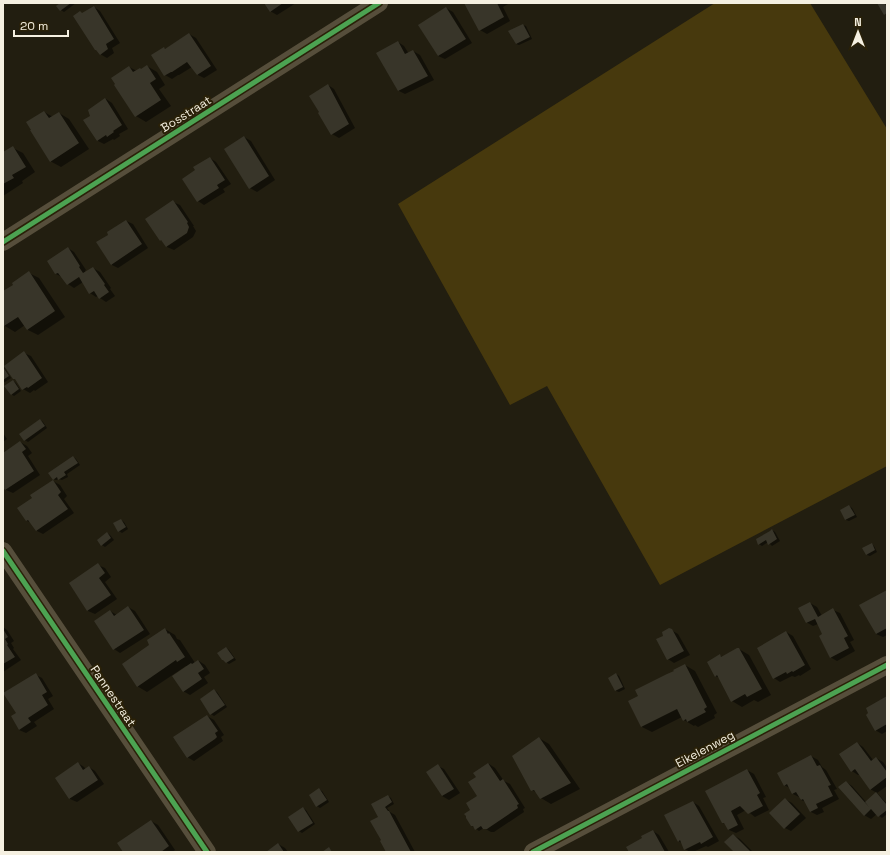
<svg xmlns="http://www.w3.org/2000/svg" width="890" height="855" font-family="'Space Grotesk',sans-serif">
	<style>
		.green { fill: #47390d }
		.shadow { fill: #0007 }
		.building { fill: #383529 }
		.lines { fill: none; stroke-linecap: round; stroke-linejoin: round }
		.minor { stroke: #564e3b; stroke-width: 18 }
		.cycleway-casing { stroke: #2a2108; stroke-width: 8 }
		.cycleway { stroke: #4ca352; stroke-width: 5 }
		.labels { text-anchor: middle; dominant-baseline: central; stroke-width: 4; stroke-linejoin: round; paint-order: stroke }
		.street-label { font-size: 12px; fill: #f5f0e1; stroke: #2a2108 }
	</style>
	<rect width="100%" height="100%" fill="#221e10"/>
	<polygon class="green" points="715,3 810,3 887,129 887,466 660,585 547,386 510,405 398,204"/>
	<g class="shadow">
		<polygon points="62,3 76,3 64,12 61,10"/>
		<polygon points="266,3 296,3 277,15 270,11"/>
		<polygon points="465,3 507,3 508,4 503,7 510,21 487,34 480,30"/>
		<polygon points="94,7 100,11 120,43 112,48 114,53 107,58 100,54 83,14"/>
		<polygon points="446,8 453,12 472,43 445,59 438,56"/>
		<polygon points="523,25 526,26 532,39 519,45 516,44"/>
		<polygon points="189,34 196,38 217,70 204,78 198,75 192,67 179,75 178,75 172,79 165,75 164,48 166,49"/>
		<polygon points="398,42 404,46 409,54 413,51 420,55 434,80 405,94 399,91"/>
		<polygon points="147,66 157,72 165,85 159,89 171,106 146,122 136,116 129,67 137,71 142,70"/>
		<polygon points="328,85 334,89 355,128 339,138 332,134"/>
		<polygon points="106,99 112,103 128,129 119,134 120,136 114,140 113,139 104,144 98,141 85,121 92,116"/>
		<polygon points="44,112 53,117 59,113 69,119 89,149 61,167 50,161"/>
		<polygon points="244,137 251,141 275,180 257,192 250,188"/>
		<polygon points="13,148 23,153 35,172 22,181 23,183 3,196 3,153"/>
		<polygon points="210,158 216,162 231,184 223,189 225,192 204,205 198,201 197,171"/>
		<polygon points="173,202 180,205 194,226 193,226 196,231 193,237 174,250 167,247 163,242 161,240"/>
		<polygon points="126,221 133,224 148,248 118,268 112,265 97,243 109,235"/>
		<polygon points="68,248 74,252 86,270 85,271 86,273 93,268 100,272 111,288 110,289 115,296 106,302 100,298 98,296 96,297 90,293 83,282 74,288 68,284 62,277 56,274"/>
		<polygon points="29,273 39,278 65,317 38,335 28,330 25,325 15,332 5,326 3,323 3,293 15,285"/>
		<polygon points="24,353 31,356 48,382 35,391 34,390 30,393 23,389"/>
		<polygon points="3,367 4,368 11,378 3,383"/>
		<polygon points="13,381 16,383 21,391 14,396 11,394"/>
		<polygon points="40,420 43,422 47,428 28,442 25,440"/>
		<polygon points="3,433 7,439 3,442"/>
		<polygon points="20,442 27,446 32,453 28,456 40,475 13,493 6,490 3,485 3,454"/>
		<polygon points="73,457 76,459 80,465 67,474 68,477 62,480 59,479 56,480 53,479"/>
		<polygon points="53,481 60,485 67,496 64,499 74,513 43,534 37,531 32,523 27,521 33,498"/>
		<polygon points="849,506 852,508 857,517 849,521 846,520 841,510"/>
		<polygon points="121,520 124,522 128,529 122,533 119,531"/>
		<polygon points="772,530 775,532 780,541 772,546 768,542 762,546 759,544"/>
		<polygon points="107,533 110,535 114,540 105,547 102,545"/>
		<polygon points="872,544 874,546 877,552 870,556 867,555"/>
		<polygon points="98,565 105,568 111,577 105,582 117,599 95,614 88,611 70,584"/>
		<polygon points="887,591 887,635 883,637 876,634"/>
		<polygon points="810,603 817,607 822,616 833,610 840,613 854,640 850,642 855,651 837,661 830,657 823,635 818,624 813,626 806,622"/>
		<polygon points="128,607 135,611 150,634 120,653 114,649 110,611 117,615"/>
		<polygon points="3,627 7,630 14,641 11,643 14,648 13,649 21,660 3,672"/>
		<polygon points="165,629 175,635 177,639 180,640 195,663 199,661 205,665 210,673 204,677 208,683 190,695 183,691 188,667 186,666 147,692 137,686 151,645"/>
		<polygon points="671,630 678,634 690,655 674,663 668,659 664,636"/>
		<polygon points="786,632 793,636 811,669 800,676 799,675 795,677 792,676 780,682 774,678"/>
		<polygon points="226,648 229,650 236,660 229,664 226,662"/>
		<polygon points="739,649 749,655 771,695 758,702 754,700 742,707 732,701 720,678 715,676 720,656 722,657"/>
		<polygon points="685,665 695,671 717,713 714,715 715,718 698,727 695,725 694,726 684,720 682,717 652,732 642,727 640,696 668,675"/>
		<polygon points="616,674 619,676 625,689 619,692 616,691"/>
		<polygon points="36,675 42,678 53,696 48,699 54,709 34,722 37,726 26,733 19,730 17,713"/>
		<polygon points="214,690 217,692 227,707 214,716 211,714"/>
		<polygon points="887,697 887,731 882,734 875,730"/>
		<polygon points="207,716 214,720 224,735 221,737 223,741 194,761 187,757"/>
		<polygon points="539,738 549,744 580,789 551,804 541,798 539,794 532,790"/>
		<polygon points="857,743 863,747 873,760 876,758 883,762 887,768 887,786 877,793 879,795 887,804 887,814 882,818 877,814 871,819 864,815 846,782 852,786 866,802 877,793 870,789 860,774 858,775 852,771"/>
		<polygon points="811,756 818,760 822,767 826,770 837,789 834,790 839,799 822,808 824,812 817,815 811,812 806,802 801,800 800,797 799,797 793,794 790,788 784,785"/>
		<polygon points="78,763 84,767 86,769 89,767 95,771 104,784 77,802 70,799 56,778"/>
		<polygon points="489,764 495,768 504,781 510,784 525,808 523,809 524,812 494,832 491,832 484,828 479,831 471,825 470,811 478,796 477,777 475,773"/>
		<polygon points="438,766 444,769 460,793 449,800 442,796"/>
		<polygon points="747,770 754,774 766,797 763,798 769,810 755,817 746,810 737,815 744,829 736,833 729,830 726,824 723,823"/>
		<polygon points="319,790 322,791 329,802 320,808 317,806 310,796"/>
		<polygon points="388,796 391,798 394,804 387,808 390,812 395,815 415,852 387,852 380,817"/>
		<polygon points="785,799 792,803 806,818 791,831 785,828"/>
		<polygon points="693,802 699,806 719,841 708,847 706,846 693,852 690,852 685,849 682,843 678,841"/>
		<polygon points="303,808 306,810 315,824 302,833 299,831"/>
		<polygon points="151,821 158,825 175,850 172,852 124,852"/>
		<polygon points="653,831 659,835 669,852 630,852"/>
		<polygon points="733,835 740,839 753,852 735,852"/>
		<polygon points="278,844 285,848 288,852 267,852"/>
	</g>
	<g class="building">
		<polygon points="60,3 71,3 60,11 56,6"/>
		<polygon points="264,3 283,3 270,12"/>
		<polygon points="464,3 497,3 504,17 479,31"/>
		<polygon points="877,3 884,3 887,7 887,13 884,15"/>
		<polygon points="94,6 114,39 106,44 108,49 100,55 96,50 95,50 73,16 80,11 82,13"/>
		<polygon points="446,7 466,39 438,56 418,25"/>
		<polygon points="523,24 530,37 516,44 508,31"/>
		<polygon points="189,33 211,66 197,75 187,62 172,72 171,72 164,76 151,55 164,47 165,49"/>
		<polygon points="398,41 405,54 413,50 428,76 398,91 376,53"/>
		<polygon points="147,65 156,79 150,83 161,100 135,117 114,85 115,84 111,78 129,66 133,72 140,68 141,69"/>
		<polygon points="328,84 349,124 331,135 318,113 319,112 309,96"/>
		<polygon points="105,98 122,125 113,131 114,132 107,137 106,135 97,141 83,120 90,116 88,110"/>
		<polygon points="44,111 49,118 59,112 79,143 50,162 30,130 31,130 26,122"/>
		<polygon points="244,136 269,176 249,189 224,149"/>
		<polygon points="13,146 26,167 12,175 14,178 3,184 3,152"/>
		<polygon points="210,157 225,180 217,185 219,188 197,202 182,179 195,170 193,167"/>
		<polygon points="173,200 188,222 187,223 189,227 187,233 166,247 161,240 160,241 145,219"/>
		<polygon points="126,220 142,244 111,265 96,242 108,235 107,232"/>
		<polygon points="68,247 80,266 79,267 83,273 93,267 105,284 104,285 109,292 99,299 94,291 89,294 79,277 67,285 58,273 55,274 47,261"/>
		<polygon points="29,271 55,311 27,330 18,317 4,326 3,325 3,291 13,285 12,283"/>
		<polygon points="24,351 42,378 28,388 27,387 22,390 15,379 13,379 4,366"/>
		<polygon points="3,367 9,376 3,380"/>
		<polygon points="13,380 19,389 11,395 4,386"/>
		<polygon points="40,419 45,426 24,441 19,434"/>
		<polygon points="20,441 26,449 22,452 34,471 5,490 3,487 3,453"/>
		<polygon points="73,456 78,463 64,472 66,475 58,480 57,477 53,480 48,473"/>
		<polygon points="53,480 61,492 58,495 68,509 36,531 28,520 26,521 17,508 32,498 30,495"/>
		<polygon points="849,505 855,515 845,520 840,510"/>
		<polygon points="121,519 126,527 118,532 113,523"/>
		<polygon points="772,529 777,539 768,545 766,540 758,545 756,539 770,531"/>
		<polygon points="107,532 111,538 101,546 97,540"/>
		<polygon points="872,543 875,550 866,555 862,548"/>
		<polygon points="98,563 105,573 99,578 111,595 87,611 69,583"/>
		<polygon points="887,590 887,628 876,634 859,605"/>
		<polygon points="810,602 818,617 833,608 848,636 844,638 849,648 830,658 819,636 822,634 815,619 806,623 798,608"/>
		<polygon points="128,606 144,630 113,650 94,621 110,610 114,616"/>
		<polygon points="165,628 168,634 169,633 185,657 177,662 176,660 137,687 122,664 149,645 147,640"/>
		<polygon points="669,628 672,629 684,651 667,660 656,639 663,636 662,632"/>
		<polygon points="3,629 8,637 5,639 8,644 7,645 15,657 3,664"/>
		<polygon points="786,631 805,665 793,672 792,671 787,674 786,672 773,679 757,648"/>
		<polygon points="226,647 234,658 226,663 223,660 222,660 217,653"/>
		<polygon points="737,648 739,648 762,689 747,697 745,694 731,702 717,675 715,677 707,662 720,654 721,657"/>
		<polygon points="198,660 204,669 198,673 202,679 183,692 172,676 191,663 192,664"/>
		<polygon points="685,664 707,707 704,709 706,712 687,722 686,719 683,721 677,709 641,727 628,701 638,696 635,690 667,674 674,671 673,670"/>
		<polygon points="36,673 47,692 42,695 48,705 28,718 31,722 19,730 11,716 16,713 3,693"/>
		<polygon points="616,673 623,687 615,691 608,678"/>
		<polygon points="214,689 225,705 210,715 200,699"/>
		<polygon points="887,696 887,724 875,731 866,715 868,713 866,708"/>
		<polygon points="207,715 218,731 215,733 217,737 215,739 187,758 173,737"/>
		<polygon points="539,737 571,783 540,799 534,790 531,791 512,756"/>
		<polygon points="857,742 871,761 876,757 887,772 887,777 870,790 855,769 851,772 839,754"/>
		<polygon points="811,755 817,766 820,765 831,785 828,786 833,796 816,804 818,808 810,812 803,799 801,800 796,792 792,794 787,784 784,786 777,773"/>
		<polygon points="78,762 83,770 89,766 98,780 69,799 55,778"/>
		<polygon points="488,763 500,781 503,779 519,804 517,805 518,808 487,829 483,829 481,826 475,830 473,826 471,826 466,818 466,816 464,814 470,810 466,803 477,796 468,782 476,777 473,773"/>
		<polygon points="438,764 454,789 442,796 426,772"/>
		<polygon points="747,769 760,793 757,795 763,806 748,814 740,806 731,811 738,825 728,830 724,823 722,823 705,791"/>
		<polygon points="846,781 869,807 865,802 876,792 887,805 887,810 878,817 871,809 864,816 838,787"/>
		<polygon points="319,788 327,800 316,807 309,795"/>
		<polygon points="388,795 392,802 385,807 388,811 389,811 411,852 386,852 380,841 381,840 370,821 378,817 371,804"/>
		<polygon points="785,798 800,814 784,829 769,813"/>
		<polygon points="693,801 713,837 701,844 700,842 684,850 680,840 678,842 664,815"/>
		<polygon points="303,807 313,823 298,832 288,817"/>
		<polygon points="151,820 169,846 161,852 123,852 117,843"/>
		<polygon points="653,830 665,852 629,852 626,847 642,838 641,836"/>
		<polygon points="733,834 751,852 734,852 724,842"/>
		<polygon points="278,843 284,852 266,852"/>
		<polygon points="329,847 332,852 322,852"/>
	</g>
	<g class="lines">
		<g class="minor">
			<polyline points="3,242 379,3"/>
			<polyline points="3,551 207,852"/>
			<polyline points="533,852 887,665"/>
		</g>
		<defs>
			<g id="cycleway">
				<polyline points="3,242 379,3"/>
				<polyline points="3,551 207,852"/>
				<polyline points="533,852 887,665"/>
			</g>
		</defs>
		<use href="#cycleway" class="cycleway-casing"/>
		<use href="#cycleway" class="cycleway"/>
	</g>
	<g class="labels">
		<g class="street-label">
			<text transform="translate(186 114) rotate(-32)">Bosstraat</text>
			<text transform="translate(113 696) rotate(56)">Pannestraat</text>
			<text transform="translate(705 749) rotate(-28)">Eikelenweg</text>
		</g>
	</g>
	<rect width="890" height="855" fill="none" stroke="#f5f0e1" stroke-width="8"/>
	<g transform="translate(858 32)" stroke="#2a2108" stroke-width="3" paint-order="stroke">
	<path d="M0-3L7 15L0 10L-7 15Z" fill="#f5f0e1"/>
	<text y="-6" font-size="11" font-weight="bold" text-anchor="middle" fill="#f5f0e1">N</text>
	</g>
	<path d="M14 30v6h54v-6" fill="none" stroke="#f5f0e1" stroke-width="2"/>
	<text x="20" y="30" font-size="12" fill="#f5f0e1" stroke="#2a2108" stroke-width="3" paint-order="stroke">20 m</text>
</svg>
